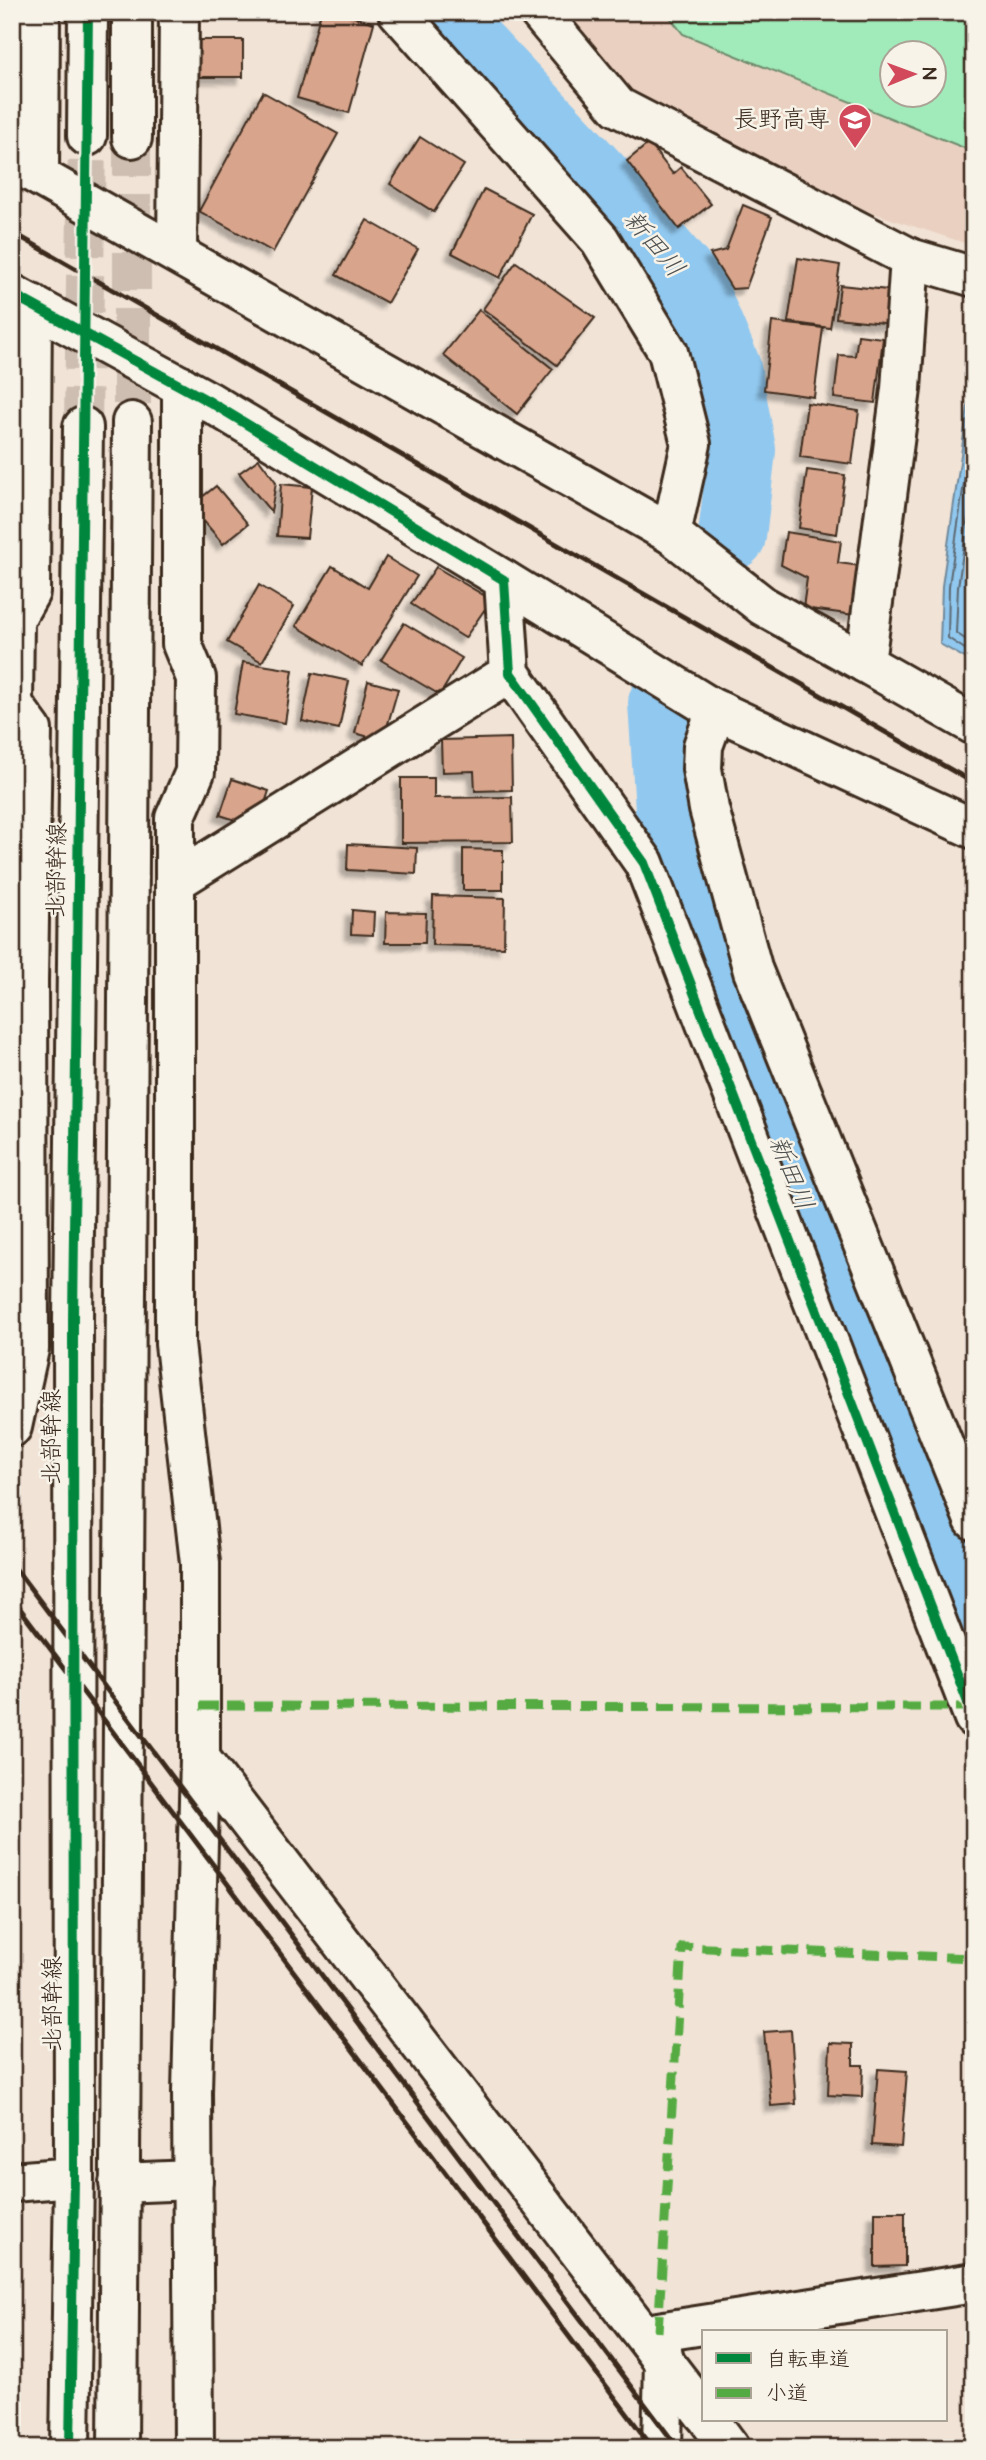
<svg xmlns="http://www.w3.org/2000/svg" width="986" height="2460" font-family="'Architects Daughter','Klee One',sans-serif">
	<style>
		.built { fill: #ead0c0; fill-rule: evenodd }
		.green { fill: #a1eab9; stroke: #6e8a6c; stroke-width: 2; fill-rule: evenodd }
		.water { fill: #91c8ef; stroke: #6f899b; stroke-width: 2 }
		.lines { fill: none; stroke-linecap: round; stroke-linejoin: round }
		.shore { stroke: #5d6972; stroke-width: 2 }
		.river { stroke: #91c8ef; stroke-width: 68 }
		.building { fill: #d8a58c; stroke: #3b2a1e; stroke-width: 2; filter: url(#shadow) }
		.minor-tunnel { stroke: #cdbeb1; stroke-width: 38; stroke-dasharray: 38 19; stroke-linecap: butt }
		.minor-casing { stroke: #3b2a1e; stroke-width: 44 }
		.minor { stroke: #f7f3e8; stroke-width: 38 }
		.rail { stroke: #3b2a1e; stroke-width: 5 }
		.quiet { stroke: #55ab43; stroke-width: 9; stroke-dasharray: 18 9; stroke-linecap: butt }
		.cycleway-casing { stroke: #f7f3e8; stroke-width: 15 }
		.cycleway { stroke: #00873e; stroke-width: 10 }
		.labels { text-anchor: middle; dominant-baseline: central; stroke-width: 5; stroke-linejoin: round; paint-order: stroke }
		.poi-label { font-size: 24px; fill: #3b2a1e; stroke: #f7f3e8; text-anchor: end }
		.street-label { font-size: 24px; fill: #3b2a1e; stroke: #f7f3e8 }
		.water-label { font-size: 26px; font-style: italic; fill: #505252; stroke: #f7f3e8 }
	</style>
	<defs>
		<filter id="shadow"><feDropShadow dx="-6" dy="6" stdDeviation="2" flood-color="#0004"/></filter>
	</defs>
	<rect width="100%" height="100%" fill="#f1e3d6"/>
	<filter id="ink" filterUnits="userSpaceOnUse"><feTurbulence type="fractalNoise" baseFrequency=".0143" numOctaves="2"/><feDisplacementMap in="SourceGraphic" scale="14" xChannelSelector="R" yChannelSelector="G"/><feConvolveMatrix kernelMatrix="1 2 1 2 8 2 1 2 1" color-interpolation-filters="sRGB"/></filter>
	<g filter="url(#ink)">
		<path class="built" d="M568,12H974V246L836,201L637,98ZM892,52H934V94H892Z"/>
		<path class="green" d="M666,12H974V152L683,34ZM892,52H934V94H892Z"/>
		<polygon class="water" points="974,365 974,663 940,644 942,586"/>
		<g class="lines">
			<g class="shore">
				<polyline points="974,414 949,586 948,638 974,655"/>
				<polyline points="974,475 958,587 956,633 974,645"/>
				<polyline points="974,549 967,627 974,633"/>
			</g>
			<g class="river">
				<polyline points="441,12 606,187 694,290 727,368 742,450 732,536"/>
				<polyline points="662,703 672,855 765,1107 974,1629"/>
			</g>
		</g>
		<g class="building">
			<polygon points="321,12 337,12 374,23 349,113 297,98"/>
			<rect x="196" y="40" width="47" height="37"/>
			<polygon points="263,92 338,134 273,252 199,211"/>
			<polygon points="420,137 464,165 434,212 390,184"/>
			<polygon points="649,143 673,174 681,167 711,204 679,229 627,161"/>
			<polygon points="484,189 532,214 500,278 452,253"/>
			<polygon points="743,205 772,217 746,288 732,289 710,254 726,250"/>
			<polygon points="367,220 418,249 387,303 336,275"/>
			<polygon points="798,258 840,265 830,328 788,322"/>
			<polygon points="516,262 595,318 557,365 483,309"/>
			<polygon points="840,285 897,291 893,324 836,318"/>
			<polygon points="479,310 553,369 517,414 443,355"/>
			<polygon points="772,322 823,328 814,397 764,390"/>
			<polygon points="858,335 883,338 875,403 834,398 839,355 855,356"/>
			<polygon points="807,403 859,411 852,464 800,457"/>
			<polygon points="259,459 276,482 271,512 239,473"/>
			<polygon points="807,470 845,475 837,534 799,528"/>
			<polygon points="281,484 312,487 307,538 277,536"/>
			<polygon points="216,486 248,524 223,544 191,506"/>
			<polygon points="786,532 841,541 838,563 861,566 854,615 803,608 807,578 781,565"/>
			<polygon points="386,557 417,576 362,666 296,626 332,566 368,588"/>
			<polygon points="436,567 485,596 487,606 465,638 411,604"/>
			<polygon points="259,585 294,606 262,662 227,642"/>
			<polygon points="404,623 462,658 440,695 381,660"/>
			<polygon points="243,662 293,670 285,723 234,714"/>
			<polygon points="312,673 349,681 339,729 302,721"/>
			<polygon points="368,681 398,689 383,741 355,733"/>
			<polygon points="511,738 512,790 475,791 474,771 442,772 441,740"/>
			<polygon points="401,778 434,778 434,798 512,797 513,842 401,843"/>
			<polygon points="232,779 269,791 257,827 220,815"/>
			<polygon points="348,844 417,848 416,874 347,870"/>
			<polygon points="463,849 503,850 503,890 463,890"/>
			<polygon points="433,896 505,898 504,947 432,945"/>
			<polygon points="352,910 374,912 373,935 351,934"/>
			<polygon points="386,912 426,913 425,943 385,943"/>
			<polygon points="791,2030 796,2104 771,2106 764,2032"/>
			<polygon points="830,2043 853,2044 853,2065 863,2065 862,2097 828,2095"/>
			<polygon points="878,2069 907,2071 901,2147 872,2145"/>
			<polygon points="875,2212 905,2212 905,2266 875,2267"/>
		</g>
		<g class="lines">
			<g class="minor-tunnel">
				<polyline points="132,138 132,422"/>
				<polyline points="83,427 87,136"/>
			</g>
			<defs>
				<g id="minor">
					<polyline points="132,12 132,138"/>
					<polyline points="398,12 600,240 668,352 691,444 671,534"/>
					<polyline points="539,12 618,107 910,258 974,277"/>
					<polyline points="87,136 88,12"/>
					<polyline points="12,161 671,534 763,606 865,663"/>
					<polyline points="39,176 40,12"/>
					<polyline points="177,253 179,12"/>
					<polyline points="910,258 901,389 865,663 974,725"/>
					<polyline points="12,294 210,402 504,580 510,673 644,863 974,1718"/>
					<polyline points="182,386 182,644 196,678 195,772 175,818 175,1344 200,1563 200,1758 192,2092 194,2448"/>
					<polyline points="504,580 710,707 974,829"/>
					<polyline points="721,712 711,724 703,746 702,769 709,809 753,971 974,1520"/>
					<polyline points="176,881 510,673"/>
					<polyline points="12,1427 29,1349 28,981 32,730 13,704 14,620 30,592 32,304"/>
					<polyline points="200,1758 704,2414"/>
					<polyline points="12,2182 74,2177"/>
					<polyline points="119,2183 193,2180"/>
					<polyline points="709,2420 730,2448"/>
					<polyline points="70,2448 74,2177 73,1320 83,427"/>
					<polyline points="118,2448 132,422"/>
					<polyline points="662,2448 664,2360 658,2332 974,2283"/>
				</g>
			</defs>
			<use href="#minor" class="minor-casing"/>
			<use href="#minor" class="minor"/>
			<g class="rail">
				<polyline points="12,232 974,783"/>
				<polyline points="12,1564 678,2448"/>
				<polyline points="12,1598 653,2448"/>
			</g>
			<g class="quiet">
				<polyline points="200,1706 970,1707"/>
				<polyline points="658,2332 682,1947 974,1958"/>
			</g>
			<defs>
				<g id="cycleway">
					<polyline points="12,294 210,402 504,580 510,673 644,863 974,1718"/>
					<polyline points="70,2448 74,2177 73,1320 88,12"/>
				</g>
			</defs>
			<use href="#cycleway" class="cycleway-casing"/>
			<use href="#cycleway" class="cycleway"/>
		</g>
	</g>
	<defs>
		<symbol id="university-pin" viewBox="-11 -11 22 30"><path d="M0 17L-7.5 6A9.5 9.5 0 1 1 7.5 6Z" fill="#d1495b" stroke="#f7f3e8"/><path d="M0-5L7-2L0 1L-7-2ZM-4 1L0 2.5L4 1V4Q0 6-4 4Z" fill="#fff"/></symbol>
	</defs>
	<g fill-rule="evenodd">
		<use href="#university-pin" x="836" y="101" width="38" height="52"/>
	</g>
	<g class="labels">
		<g class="poi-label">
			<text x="830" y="120">長野高専</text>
		</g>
		<g class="street-label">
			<text transform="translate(57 870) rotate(-89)">北部幹線</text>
			<text transform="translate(52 1437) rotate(-90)">北部幹線</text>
			<text transform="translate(53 2004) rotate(-90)">北部幹線</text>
		</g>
		<g class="water-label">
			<text transform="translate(654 244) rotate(50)">新田川</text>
			<text transform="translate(791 1173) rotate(68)">新田川</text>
		</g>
	</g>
	<rect width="986" height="2460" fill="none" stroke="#f7f3e8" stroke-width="42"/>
	<rect x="21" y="21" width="944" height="2418" fill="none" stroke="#3b2a1e" stroke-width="2.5" filter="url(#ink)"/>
	<rect x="702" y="2330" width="245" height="91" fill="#f7f3e8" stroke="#aca397" stroke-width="2"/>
	<rect x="716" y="2353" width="35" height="10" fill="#00873e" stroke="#aca397" stroke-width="2"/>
	<text x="766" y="2366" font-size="21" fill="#3b2a1e">自転車道</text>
	<rect x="716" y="2388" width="35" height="10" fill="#55ab43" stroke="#aca397" stroke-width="2"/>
	<text x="766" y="2400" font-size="21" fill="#3b2a1e">小道</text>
	<g transform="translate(913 74) rotate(89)"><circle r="33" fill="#f7f3e8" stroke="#aca397" stroke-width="2"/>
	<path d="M0-5L12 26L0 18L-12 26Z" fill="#d1495b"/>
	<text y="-10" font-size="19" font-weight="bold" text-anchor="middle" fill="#3b2a1e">N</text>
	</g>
</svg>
